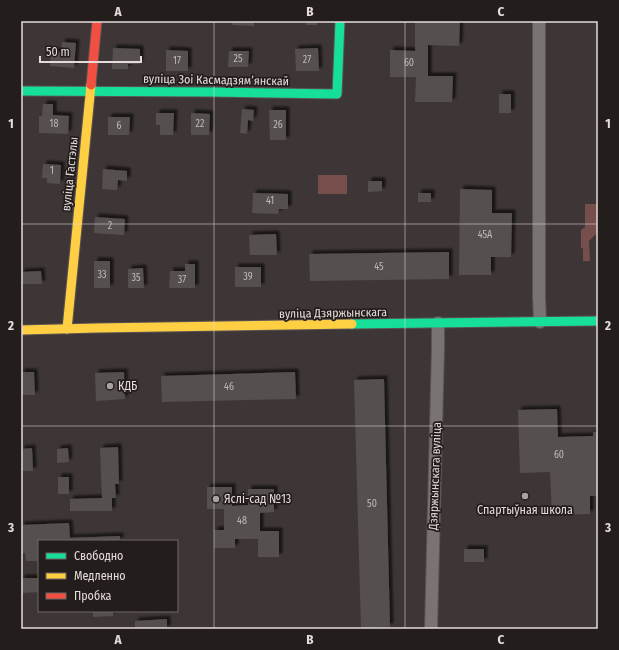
<svg xmlns="http://www.w3.org/2000/svg" width="619" height="650" font-family="'Fira Sans Condensed',sans-serif">
	<style>
		.green { fill: #764f4c }
		.building { fill: #564f4f; filter: url(#shadow) }
		.lines { fill: none; stroke-linecap: round; stroke-linejoin: round }
		.street-casing { stroke: #5a5453; stroke-width: 14 }
		.fast-casing { stroke: #5a5453; stroke-width: 11 }
		.slow-casing { stroke: #5a5453; stroke-width: 11 }
		.jam-casing { stroke: #5a5453; stroke-width: 11 }
		.street { stroke: #7a7373; stroke-width: 12 }
		.fast { stroke: #16e098; stroke-width: 9 }
		.slow { stroke: #ffcf43; stroke-width: 9 }
		.jam { stroke: #f24e42; stroke-width: 9 }
		.grid { fill: none; stroke: #e4dbda; stroke-width: 1; stroke-opacity: 0.55 }
		.poi-dot { fill: #aaa1a1; stroke: #231d1c; stroke-width: 1.5 }
		.labels { text-anchor: middle; dominant-baseline: central; stroke-width: 3.5; stroke-linejoin: round; paint-order: stroke }
		.number-label { font-size: 10px; fill: #c0b8b7 }
		.street-label { font-size: 12px; fill: #e4dbda; stroke: #231d1c }
		.poi-label { font-size: 12px; fill: #e4dbda; stroke: #231d1c; text-anchor: start }
		.neatline { fill: none; stroke: #e4dbda; stroke-width: 1.5 }
		.grid-label { font-size: 13px; text-anchor: middle; font-weight: bold; fill: #e4dbda }
	</style>
	<defs>
		<filter id="shadow"><feDropShadow dx="3.5" dy="-3.5" stdDeviation="1" flood-color="#0009"/></filter>
	</defs>
	<rect width="100%" height="100%" fill="#3e3636"/>
	<g class="green">
		<rect x="318" y="175" width="29" height="19"/>
		<polygon points="585,204 597,204 597,233 589,241 590,261 583,261 583,248 581,248 581,230 585,227"/>
	</g>
	<g class="building">
		<polygon points="233,21 254,21 254,26 232,25"/>
		<rect x="306" y="21" width="11" height="4"/>
		<polygon points="415,21 460,21 459,46 428,45 428,76 453,76 452,102 415,102 416,77 390,77 390,50 415,51"/>
		<polygon points="62,42 76,43 74,68 50,66 51,51 61,52"/>
		<polygon points="113,48 140,49 140,64 128,64 128,69 112,69"/>
		<polygon points="318,48 319,71 296,71 295,49"/>
		<polygon points="166,50 188,51 188,71 166,71"/>
		<polygon points="229,51 249,51 248,67 228,67"/>
		<rect x="499" y="94" width="12" height="19"/>
		<polygon points="43,104 53,104 53,115 69,116 68,134 39,133 39,116 42,116"/>
		<polygon points="242,109 254,110 253,121 248,120 247,134 240,133"/>
		<polygon points="269,110 286,110 286,140 270,140"/>
		<polygon points="156,113 174,113 173,135 160,135 160,125 156,125"/>
		<polygon points="191,113 210,114 209,135 191,135"/>
		<polygon points="108,117 130,117 129,135 108,135"/>
		<polygon points="43,164 61,165 60,184 47,183 47,178 42,178"/>
		<polygon points="103,169 127,171 127,181 118,180 117,190 102,189"/>
		<polygon points="368,181 382,181 382,191 368,192"/>
		<polygon points="460,189 492,190 492,213 512,213 511,257 491,257 491,275 459,275"/>
		<polygon points="253,193 288,194 288,209 279,209 278,214 252,213"/>
		<rect x="418" y="193" width="13" height="9"/>
		<polygon points="95,217 125,219 124,235 94,233"/>
		<polygon points="276,234 277,255 250,255 249,235"/>
		<polygon points="449,252 449,279 310,281 309,254"/>
		<rect x="94" y="261" width="16" height="27"/>
		<polygon points="185,264 195,264 195,288 169,288 170,271 185,271"/>
		<rect x="235" y="267" width="26" height="20"/>
		<polygon points="143,268 144,288 128,288 128,269"/>
		<polygon points="41,271 42,284 21,284 21,272"/>
		<polygon points="21,372 34,372 35,395 21,395"/>
		<polygon points="124,372 125,399 96,401 95,373"/>
		<polygon points="295,372 296,399 162,402 161,376"/>
		<polygon points="384,379 390,627 361,628 354,380"/>
		<polygon points="557,409 558,437 593,436 593,432 598,432 598,496 590,496 590,514 552,515 550,472 520,473 518,410"/>
		<polygon points="118,447 119,484 115,484 116,498 112,498 112,511 70,511 70,499 102,498 100,448"/>
		<polygon points="32,448 33,471 21,471 21,449"/>
		<polygon points="68,448 69,462 57,463 57,449"/>
		<rect x="58" y="477" width="11" height="17"/>
		<polygon points="207,487 232,487 232,506 248,505 248,489 274,489 274,512 260,513 260,531 279,531 279,557 258,557 258,539 235,539 235,548 214,548 214,530 224,530 224,509 207,509"/>
		<polygon points="69,523 70,538 120,536 120,541 39,541 39,561 26,561 25,553 21,553 21,525"/>
		<rect x="464" y="549" width="20" height="13"/>
		<polygon points="21,578 39,578 39,592 21,593"/>
		<polygon points="93,611 113,611 113,616 93,617"/>
		<polygon points="167,619 167,629 135,629 135,621"/>
	</g>
	<g class="lines">
		<defs>
			<g id="street">
				<polyline points="539,21 539,296 540,322"/>
				<polyline points="431,629 438,348 438,323"/>
			</g>
			<g id="fast">
				<polyline points="21,91 212,92 337,94 340,21"/>
				<polyline points="352,324 598,321"/>
			</g>
			<g id="slow">
				<polyline points="67,329 91,85"/>
				<polyline points="21,330 97,328 352,324"/>
			</g>
			<polyline id="jam" points="91,85 97,21"/>
		</defs>
		<use href="#street" class="street-casing"/>
		<use href="#fast" class="fast-casing"/>
		<use href="#slow" class="slow-casing"/>
		<use href="#jam" class="jam-casing"/>
		<use href="#street" class="street"/>
		<use href="#fast" class="fast"/>
		<use href="#slow" class="slow"/>
		<use href="#jam" class="jam"/>
	</g>
	<path class="grid" d="M214,21V629M405,21V629M21,224H598M21,426H598"/>
	<g class="poi-dot">
		<circle cx="110" cy="386" r="4"/>
		<circle cx="525" cy="496" r="4"/>
		<circle cx="216" cy="499" r="4"/>
	</g>
	<g class="labels">
		<g class="number-label">
			<text x="238" y="59">25</text>
			<text x="307" y="60">27</text>
			<text x="177" y="61">17</text>
			<text x="409" y="63">60</text>
			<text x="54" y="124">18</text>
			<text x="200" y="124">22</text>
			<text x="278" y="125">26</text>
			<text x="119" y="126">6</text>
			<text x="52" y="171">1</text>
			<text x="270" y="201">41</text>
			<text x="110" y="226">2</text>
			<text x="485" y="235">45А</text>
			<text x="379" y="267">45</text>
			<text x="102" y="275">33</text>
			<text x="248" y="277">39</text>
			<text x="136" y="278">35</text>
			<text x="182" y="280">37</text>
			<text x="229" y="387">46</text>
			<text x="559" y="455">60</text>
			<text x="372" y="504">50</text>
			<text x="242" y="521">48</text>
		</g>
		<g class="street-label">
			<text transform="translate(216 80) rotate(1)">вуліца Зоі Касмадзямʼянскай</text>
			<text transform="translate(70 174) rotate(-84)">вуліца Гастэлы</text>
			<text transform="translate(333 313) rotate(-1)">вуліца Дзяржынскага</text>
			<text transform="translate(435 476) rotate(-88)">Дзяржынскага вуліца</text>
		</g>
		<g class="poi-label">
			<text x="118" y="386">КДБ</text>
			<text x="224" y="499">Яслі-сад №13</text>
			<text x="525" y="510" text-anchor="middle">Спартыўная школа</text>
		</g>
	</g>
	<rect width="619" height="650" fill="none" stroke="#231d1c" stroke-width="44"/>
	<rect x="38" y="540" width="140" height="72" fill="#231d1c" stroke="#706968"/>
	<rect x="46" y="553" width="20" height="6" fill="#16e098" stroke="#706968"/>
	<text x="74" y="560" font-size="12" fill="#e4dbda">Свободно</text>
	<rect x="46" y="573" width="20" height="6" fill="#ffcf43" stroke="#706968"/>
	<text x="74" y="580" font-size="12" fill="#e4dbda">Медленно</text>
	<rect x="46" y="593" width="20" height="6" fill="#f24e42" stroke="#706968"/>
	<text x="74" y="600" font-size="12" fill="#e4dbda">Пробка</text>
	<path d="M40 56v6h101v-6" fill="none" stroke="#e4dbda" stroke-width="2"/>
	<text x="46" y="56" font-size="12" fill="#e4dbda" stroke="#231d1c" stroke-width="3" paint-order="stroke">50 m</text>
	<rect x="22" y="22" width="575" height="606" class="neatline"/>
	<g class="grid-label">
		<text x="118" y="16">A</text>
		<text x="310" y="16">B</text>
		<text x="501" y="16">C</text>
		<text x="11" y="128">1</text>
		<text x="608" y="128">1</text>
		<text x="11" y="330">2</text>
		<text x="608" y="330">2</text>
		<text x="11" y="532">3</text>
		<text x="608" y="532">3</text>
		<text x="118" y="644">A</text>
		<text x="310" y="644">B</text>
		<text x="501" y="644">C</text>
	</g>
</svg>
